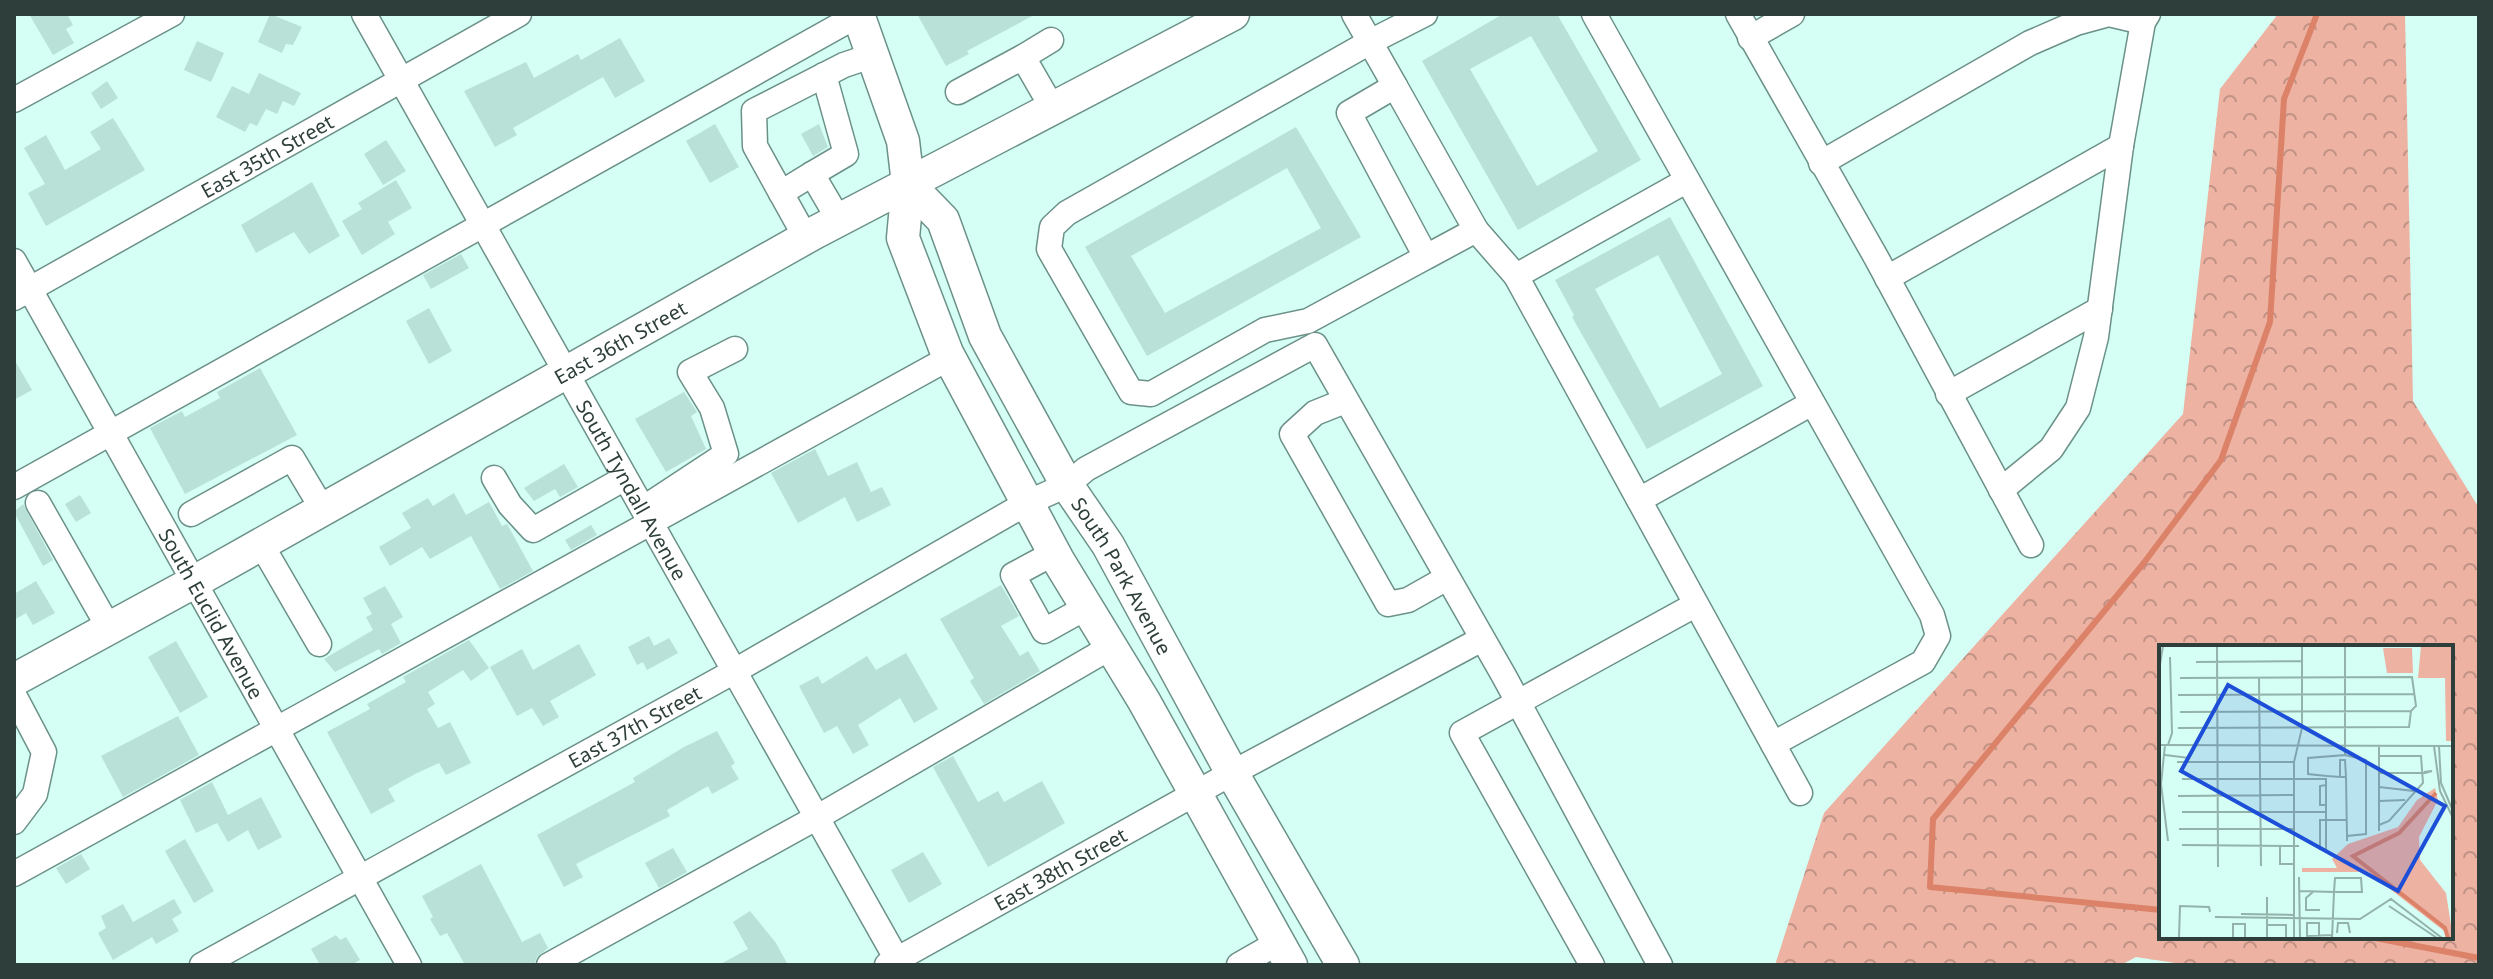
<svg xmlns="http://www.w3.org/2000/svg" width="2493" height="979" font-family="'Noto Sans',sans-serif">
	<style>
		.forest { fill: url(#forest-crowns); fill-rule: evenodd }
		.lines { fill: none; stroke-linecap: round; stroke-linejoin: round }
		.stream { stroke: #db8269; stroke-width: 6 }
		.building { fill: #b9e1d8; fill-rule: evenodd }
		.minor-casing { stroke: #6b9188; stroke-width: 27 }
		.major-casing { stroke: #6b9188; stroke-width: 35 }
		.minor { stroke: #fff; stroke-width: 24 }
		.major { stroke: #fff; stroke-width: 32 }
		.labels { text-anchor: middle; dominant-baseline: central; stroke-width: 8; stroke-linejoin: round; paint-order: stroke }
		.street-label { font-size: 20px; fill: #2e3f3b; stroke: #d5fef4 }
		.inset-river { fill: none; stroke: #db8269; stroke-width: 4 }
		.inset-road { fill: none; stroke: #92b2aa; stroke-width: 2 }
		.view { fill: #1d4ed8; fill-opacity: 0.15; stroke: #1d4ed8; stroke-width: 4 }
		.inset-edge { fill: none; stroke: #2e3f3b; stroke-width: 4 }
	</style>
	<defs>
		<pattern id="forest-crowns" width="20" height="18" patternUnits="userSpaceOnUse" patternTransform="scale(2)"><rect width="20" height="18" fill="#edb2a2"/><path d="M2 6a3 3 0 1 1 6 0M12 15a3 3 0 1 1 6 0" fill="none" stroke="#c09285"/></pattern>
	</defs>
	<rect width="100%" height="100%" fill="#d5fef4"/>
	<path class="forest" d="M2278,14H2405L2413,401L2479,508V965H2188L2136,957L2121,965H1775L1824,813L2183,414L2220,89ZM2161,647H2451V937H2161Z"/>
	<g class="lines">
		<g class="stream">
			<polyline points="2161,910 1930,887 1933,819 2143,564 2221,460 2270,322 2284,99 2317,14"/>
			<polyline points="2370,937 2479,958"/>
		</g>
	</g>
	<g class="building">
		<polygon points="29,14 67,14 73,25 66,29 74,43 53,55"/>
		<polygon points="270,14 302,27 293,45 286,44 282,53 258,42"/>
		<polygon points="917,14 1036,14 967,51 969,54 946,66"/>
		<path d="M1503,14H1557L1641,160L1518,230L1422,61ZM1531,36L1598,151L1537,186L1470,69Z"/>
		<polygon points="620,38 645,81 615,98 603,77 513,128 517,135 495,147 464,91 526,62 534,78 578,54 581,60"/>
		<polygon points="197,41 224,53 211,82 184,70"/>
		<polygon points="259,73 301,93 294,106 283,101 277,114 266,109 257,126 250,123 245,132 216,117 232,86 249,94"/>
		<polygon points="107,81 118,98 101,109 91,93"/>
		<polygon points="113,118 145,170 46,226 28,193 45,184 24,148 46,135 65,170 101,149 90,132"/>
		<polygon points="715,124 739,167 710,183 686,141"/>
		<polygon points="819,124 828,147 813,156 801,134"/>
		<path d="M1296,127L1361,237L1147,356L1085,247ZM1287,168L1321,228L1165,313L1131,256Z"/>
		<polygon points="386,140 406,171 383,185 364,154"/>
		<polygon points="396,180 412,208 388,222 395,234 362,255 342,221 362,209 358,203"/>
		<polygon points="312,182 340,236 309,254 294,232 256,253 241,225"/>
		<path d="M1670,217L1763,386L1647,449L1572,317L1574,315L1555,280ZM1658,255L1722,374L1660,408L1595,289Z"/>
		<polygon points="461,254 469,268 431,289 423,275"/>
		<polygon points="429,308 452,351 429,364 406,321"/>
		<polygon points="14,359 32,390 14,400"/>
		<polygon points="260,368 297,435 185,494 150,428 182,411 185,417 220,398 217,392"/>
		<polygon points="684,392 697,412 691,416 706,449 666,472 635,419"/>
		<polygon points="815,449 828,476 857,462 871,492 882,487 891,505 857,522 845,497 798,523 771,473"/>
		<polygon points="564,464 578,487 560,497 555,489 534,501 524,488"/>
		<polygon points="454,493 466,515 489,502 502,526 507,524 533,571 500,589 471,536 430,559 422,547 390,566 379,547 411,528 402,513 428,498 433,506"/>
		<polygon points="80,495 91,513 76,522 65,504"/>
		<polygon points="23,504 53,560 43,566 14,512"/>
		<polygon points="591,525 597,535 571,550 565,540"/>
		<polygon points="36,581 55,613 33,625 26,613 14,620 14,594"/>
		<polygon points="1001,585 1019,616 1001,626 1020,656 1028,651 1040,671 984,704 970,681 974,678 940,619"/>
		<polygon points="385,586 403,617 391,624 401,643 382,654 379,649 335,672 324,659 373,630 366,617 372,614 363,598"/>
		<polygon points="649,636 654,646 669,638 678,653 647,670 643,662 637,665 628,647"/>
		<polygon points="469,640 489,668 471,681 463,670 428,692 435,704 427,709 438,728 450,722 471,763 446,775 439,763 415,774 388,789 395,801 371,814 327,732 370,709 367,704 406,682 403,677"/>
		<polygon points="176,641 208,697 180,713 148,657"/>
		<polygon points="579,644 596,675 550,701 559,717 543,726 532,708 517,716 490,667 522,649 533,670"/>
		<polygon points="906,653 938,709 914,723 900,698 858,725 869,745 853,754 837,726 824,733 799,686 818,676 822,684 867,656 876,670"/>
		<polygon points="178,716 199,755 123,797 101,756"/>
		<polygon points="717,731 735,763 731,766 739,779 712,794 708,786 667,810 670,816 576,864 583,877 564,887 537,835 635,782 633,778 684,747"/>
		<polygon points="953,756 978,802 998,791 1004,802 1042,781 1065,823 988,867 933,767"/>
		<polygon points="212,782 228,815 261,797 282,837 258,850 248,830 228,842 217,823 196,833 180,800"/>
		<polygon points="185,839 214,891 194,903 165,851"/>
		<polygon points="673,848 687,872 659,888 645,863"/>
		<polygon points="923,852 942,884 909,903 891,870"/>
		<polygon points="81,854 90,869 66,884 56,868"/>
		<polygon points="481,864 522,942 540,933 548,948 537,957 534,965 465,965 447,933 440,936 430,919 433,917 422,896"/>
		<polygon points="174,899 182,913 172,919 179,931 156,944 152,937 113,960 98,933 106,928 101,916 123,904 133,922"/>
		<polygon points="750,911 776,943 788,965 719,965 748,949 733,922"/>
		<polygon points="336,935 340,940 346,937 360,960 351,965 320,965 311,949"/>
	</g>
	<g class="lines">
		<defs>
			<g id="minor">
				<path id="s1" d="M364,14L900,965"/>
				<polyline points="1354,14 1370,42 1067,213 1052,227 1049,249 1131,392 1151,394 1265,330 1308,321 1426,257 1349,113 1395,86 1476,230 1426,257"/>
				<polyline points="1594,14 1932,615 1938,636 1923,662 1773,744 1800,793"/>
				<polyline points="1738,14 1877,259 2031,545"/>
				<polyline points="1750,38 1792,14"/>
				<polyline points="1023,57 1051,40"/>
				<polyline points="1395,86 1370,42 1425,14"/>
				<polyline points="958,92 1023,57 1053,109"/>
				<polyline points="14,100 172,14"/>
				<polyline points="1821,163 2030,43 2076,23 2109,14 2143,22"/>
				<polyline points="812,174 846,154 824,75"/>
				<polyline points="781,193 812,174 839,220"/>
				<polyline points="1476,230 1516,276 1773,744"/>
				<polyline points="806,238 755,146 754,111 844,65 874,55"/>
				<path id="s2" d="M14,261L409,965"/>
				<polyline points="1516,276 1686,181"/>
				<polyline points="1887,278 2121,146"/>
				<path id="s3" d="M14,298L519,14"/>
				<polyline points="1948,394 2100,309"/>
				<polyline points="1345,401 1315,413 1292,434 1388,604 1408,600 1447,578"/>
				<polyline points="494,478 510,505 533,530 625,478"/>
				<polyline points="14,487 860,14"/>
				<polyline points="2001,490 2051,449 2078,408 2096,337 2121,146 2143,22 2148,14"/>
				<polyline points="1639,500 1812,403"/>
				<polyline points="38,503 109,628"/>
				<polyline points="644,508 726,454 712,408 690,372 735,349"/>
				<polyline points="191,514 292,458 323,510"/>
				<polyline points="261,544 319,644"/>
				<polyline points="1054,553 1013,575 1044,631 1087,607"/>
				<polyline points="14,695 44,752 35,794 14,822"/>
				<polyline points="14,874 949,358"/>
				<path id="s4" d="M202,965L733,672L1027,503L1067,485L1086,469L1315,345L1504,676L1660,965"/>
				<polyline points="549,965 816,818 1111,647"/>
				<path id="s5" d="M887,965L1232,773L1482,639"/>
				<polyline points="1239,965 1279,942"/>
				<polyline points="1592,965 1462,733 1695,605"/>
			</g>
			<g id="major">
				<polyline points="858,14 903,141 908,184 903,238 947,353 1058,560 1144,701 1291,965"/>
				<path id="s6" d="M908,184L943,220L985,336L1067,485L1108,545L1232,773L1343,965"/>
				<path id="s7" d="M14,680L194,582L814,233L1233,14"/>
			</g>
		</defs>
		<use href="#minor" class="minor-casing"/>
		<use href="#major" class="major-casing"/>
		<use href="#minor" class="minor"/>
		<use href="#major" class="major"/>
	</g>
	<g class="labels">
		<g class="street-label">
			<text stroke="none"><textPath href="#s3" startOffset="290">East 35th Street</textPath></text>
			<text stroke="none"><textPath href="#s7" startOffset="694">East 36th Street</textPath></text>
			<text stroke="none"><textPath href="#s1" startOffset="546">South Tyndall Avenue</textPath></text>
			<text stroke="none"><textPath href="#s6" startOffset="450">South Park Avenue</textPath></text>
			<text stroke="none"><textPath href="#s2" startOffset="404">South Euclid Avenue</textPath></text>
			<text stroke="none"><textPath href="#s4" startOffset="494">East 37th Street</textPath></text>
			<text stroke="none"><textPath href="#s5" startOffset="198">East 38th Street</textPath></text>
		</g>
	</g>
	<g transform="translate(2159 645)">
		<rect width="294" height="294" fill="#d5fef4"/>
		<path d="M224,3H253L254,28H228Z" fill="#edb2a2"/>
		<path d="M262,1H294V96H287L286,33H259ZM276,143L279,155L260,192L261,215L287,248L294,293H287L285,286L209,227H143V223H178L173,214L189,199L239,182L258,155Z" fill="#edb2a2"/>
		<path class="inset-river" d="M277,148L240,188L194,211L286,283L289,293"/>
		<path class="inset-road" d="M58,1L59,222M37,17L143,16M0,25L4,1M21,33L253,32L257,61L252,66L21,67M100,33L102,221M19,50L256,49M19,83L250,82L252,66M0,100L294,101M6,100L2,139L9,196M9,100L13,88L11,12M275,101L281,146L294,173M280,101L282,138L294,166M6,110L30,113L37,100M186,110L207,115V189L188,191V196M18,117H135M220,128H266L273,126L265,127M181,132H187L186,115H181V132L168,131L149,129V113L186,110V1M187,132L188,191M23,134H167V204H161V175H188M167,140L161,141V160H167M220,142L255,146M19,151L135,150M220,156L246,155M23,167H167M220,180L230,176L264,138L262,111H220M20,184H135M220,186V101M23,200L140,201M121,201V219H135M140,232L141,293M176,233H202L203,247H175ZM140,246L175,247L173,293M155,246L147,253V265H161M230,261L278,293M82,269L136,270M56,272L201,274L232,254L283,293M108,280H127V293M178,288L179,278H189L191,288M160,290V278H148V291L174,290M20,293L21,261L50,262L51,267M74,293V279H86V293M108,293V252M135,293V117L143,83V1"/>
		<path class="view" d="M69,40L286,161L239,246L22,126Z"/>
		<rect width="294" height="294" class="inset-edge"/>
	</g>
	<rect width="2493" height="979" fill="none" stroke="#2e3f3b" stroke-width="32"/>
</svg>
